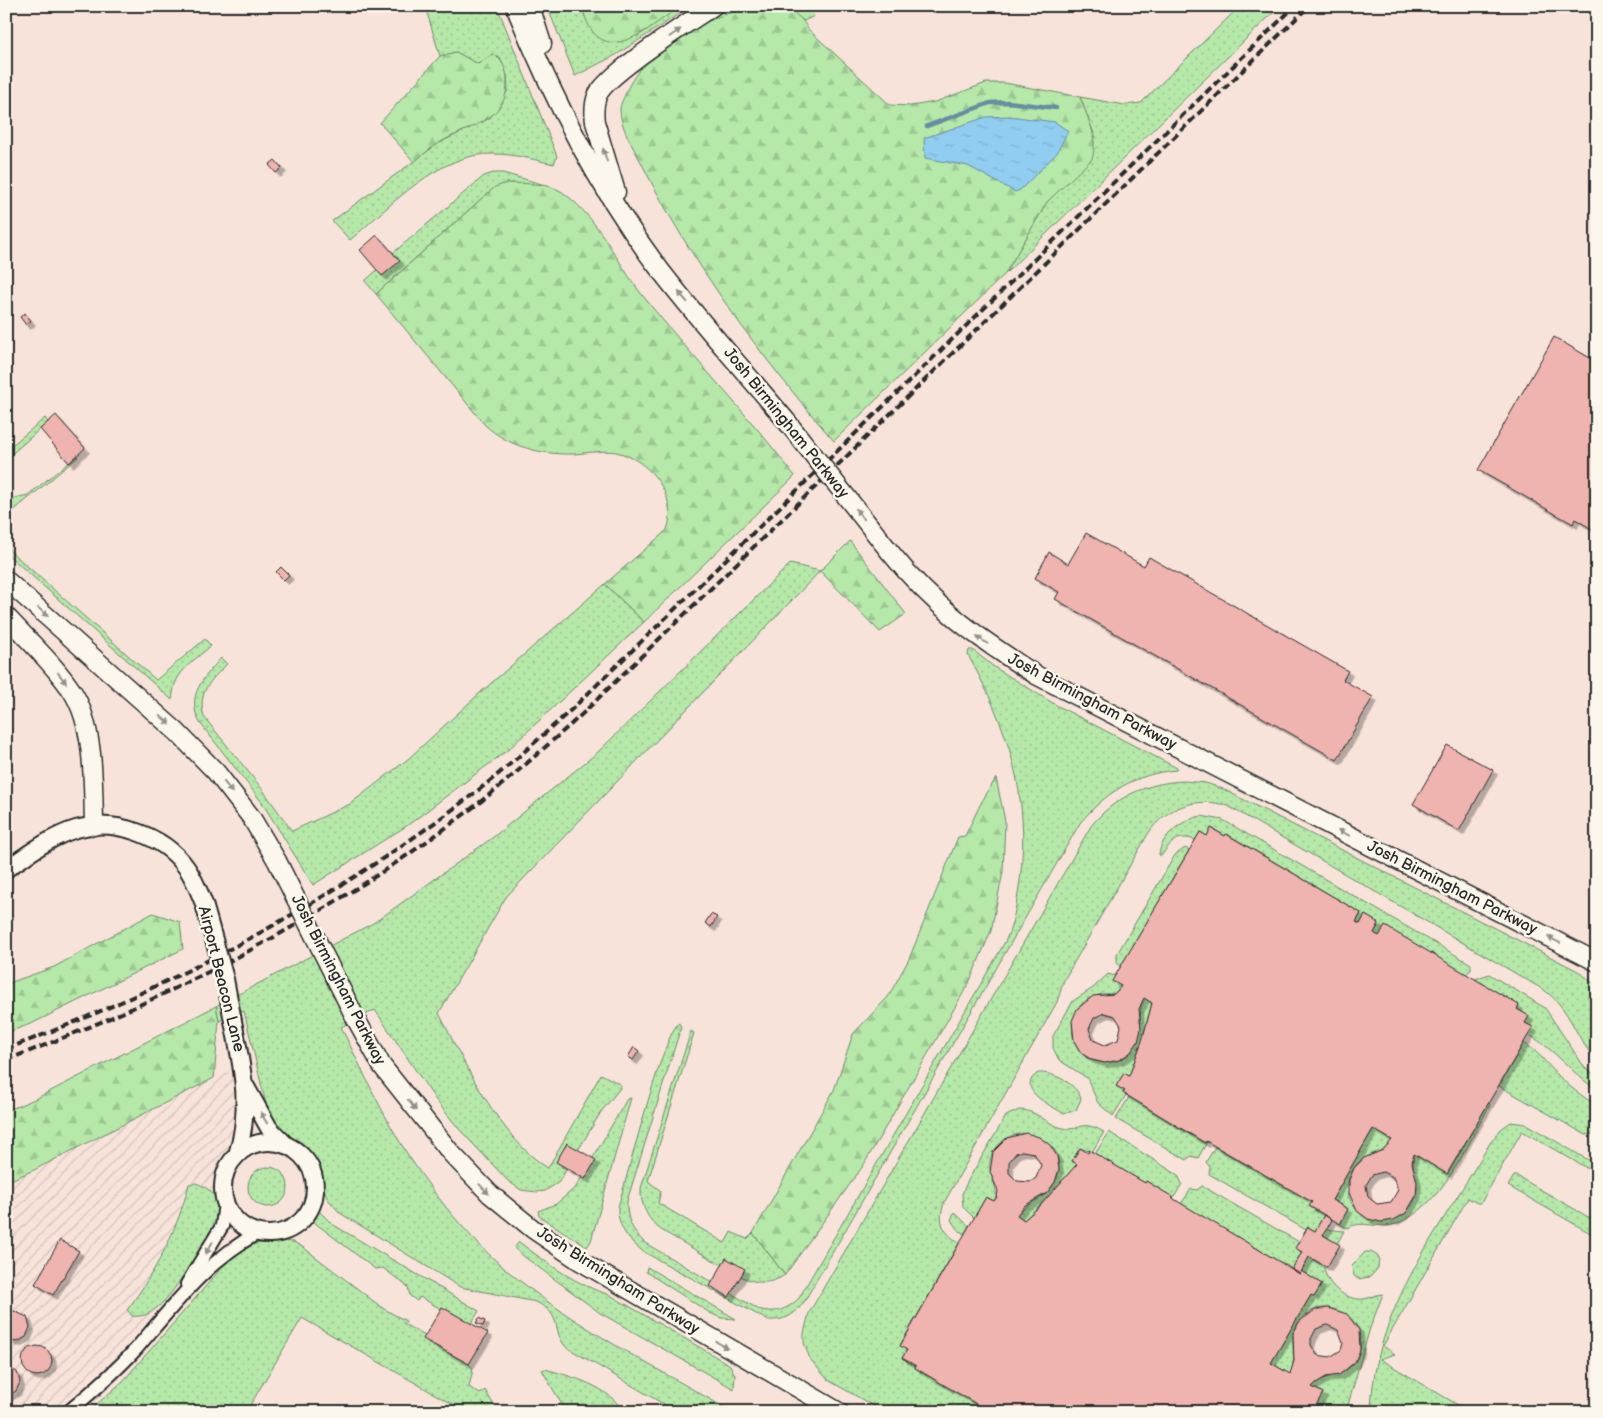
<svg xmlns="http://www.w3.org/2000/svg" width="1603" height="1418" font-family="'Balsamiq Sans',sans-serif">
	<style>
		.built { fill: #f7e3da }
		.industrial { fill: url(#industrial-furrows) }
		.grass { fill: url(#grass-dots); stroke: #708a6a }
		.forest { fill: url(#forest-firs); stroke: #708a6a }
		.water { fill: url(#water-ripples); stroke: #688ca1 }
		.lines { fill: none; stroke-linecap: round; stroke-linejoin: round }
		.stream { stroke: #688ca1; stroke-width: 4.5 }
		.building { fill: #efb3b0; stroke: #2b2b2b; fill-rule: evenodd; filter: url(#shadow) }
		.minor-casing { stroke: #2b2b2b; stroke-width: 16 }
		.tertiary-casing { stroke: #2b2b2b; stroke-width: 20 }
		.secondary-casing { stroke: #2b2b2b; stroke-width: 21 }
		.minor { stroke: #fbf7ec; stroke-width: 12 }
		.tertiary { stroke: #fbf7ec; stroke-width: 16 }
		.secondary { stroke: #fbf7ec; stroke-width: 18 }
		.rail { stroke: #2b2b2b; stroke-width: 4; stroke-dasharray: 8 4; stroke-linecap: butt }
		.tertiary-bridge-casing { stroke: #2b2b2b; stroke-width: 20; stroke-linecap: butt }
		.secondary-bridge-casing { stroke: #2b2b2b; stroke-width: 21; stroke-linecap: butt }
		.tertiary-bridge { stroke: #fbf7ec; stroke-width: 16 }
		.secondary-bridge { stroke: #fbf7ec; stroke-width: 18 }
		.oneway { fill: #93918c }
		.labels { text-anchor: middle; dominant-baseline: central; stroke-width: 5; stroke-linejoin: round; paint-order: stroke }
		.street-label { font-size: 16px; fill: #2b2b2b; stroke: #fbf7ec }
	</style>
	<defs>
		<pattern id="industrial-furrows" width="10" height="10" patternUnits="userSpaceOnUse" patternTransform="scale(1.25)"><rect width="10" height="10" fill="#f7e3da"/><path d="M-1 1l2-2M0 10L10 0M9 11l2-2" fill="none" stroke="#d4c3bb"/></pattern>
		<pattern id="grass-dots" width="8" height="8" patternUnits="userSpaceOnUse" patternTransform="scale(1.25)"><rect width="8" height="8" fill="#b5e8a9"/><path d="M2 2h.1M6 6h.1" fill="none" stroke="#9cc792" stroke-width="1.8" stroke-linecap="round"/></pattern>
		<pattern id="forest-firs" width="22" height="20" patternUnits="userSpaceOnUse" patternTransform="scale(1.25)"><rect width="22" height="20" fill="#b5e8a9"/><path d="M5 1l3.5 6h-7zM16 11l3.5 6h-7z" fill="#9cc792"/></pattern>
		<pattern id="water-ripples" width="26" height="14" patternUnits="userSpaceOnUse" patternTransform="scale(1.25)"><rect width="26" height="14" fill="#90cdf0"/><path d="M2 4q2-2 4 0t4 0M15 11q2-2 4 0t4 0" fill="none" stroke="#7cb0ce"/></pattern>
		<filter id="shadow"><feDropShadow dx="4.5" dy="4.5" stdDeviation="0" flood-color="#0004"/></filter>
	</defs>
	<rect width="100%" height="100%" fill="#fbf7ec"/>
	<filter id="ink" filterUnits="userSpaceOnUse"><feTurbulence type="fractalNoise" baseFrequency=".02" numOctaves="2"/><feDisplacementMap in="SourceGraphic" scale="10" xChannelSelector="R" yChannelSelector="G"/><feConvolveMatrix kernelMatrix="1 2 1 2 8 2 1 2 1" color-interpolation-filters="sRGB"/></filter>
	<g filter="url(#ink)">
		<rect class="built" x="6" y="6" width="1591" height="1406"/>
		<polygon class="industrial" points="242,1065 232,1160 226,1171 223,1184 225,1203 178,1299 68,1412 6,1412 6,1182 34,1170"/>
		<g class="grass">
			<path d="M425,6H497L557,156L554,164C535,160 515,154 494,154C439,152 390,207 350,240L332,221L439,143L490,118L508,90L507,75L500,58L493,55L478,64L456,52L440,56Z"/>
			<polygon points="547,6 582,6 585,17 638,36 680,6 691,6 616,55 575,76"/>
			<polygon points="724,6 754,6 687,31"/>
			<polygon points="782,6 806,6 814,16 804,21"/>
			<polygon points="1240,6 1280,6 1005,274 1047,202 1067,181 1095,136 1080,97 1125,105 1141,103"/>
			<polygon points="493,173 503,173 549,186 507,183 481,199 376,294 365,281 377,270 382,276 399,261 393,253 484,176"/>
			<polygon points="45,418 48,422 6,459 6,450"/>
			<path d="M77,456L78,457L12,512L9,550L156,680L205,639L211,646C198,657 181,668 175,684C173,690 173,695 172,700L6,553V500L28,495Z"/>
			<path d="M790,564L820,571L506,897L439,1013C463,1061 501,1140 548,1168L601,1074L620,1084V1088L601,1112L559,1182L545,1191L537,1192L521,1190L508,1181L459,1129L435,1099L375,1010L341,1027C363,1071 383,1117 410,1158C440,1203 476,1247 520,1281C584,1332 661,1370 732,1412H677L566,1347C551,1330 564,1316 536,1302L460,1287L340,1213L327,1198L318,1168L312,1157L304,1148L281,1131L268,1113L244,1011L219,1021L216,1006L375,922L492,838L598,752Z"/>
			<path d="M605,584L644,622L509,749L408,825L313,885L261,801L200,723C185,695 204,678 221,658L227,664C211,680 197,692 204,717L263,790L292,831L350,804L408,759L481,692Z"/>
			<path d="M969,650H973L994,667L1056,705L1177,768L1176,770C1135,774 1106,792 1080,823L804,1302C794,1316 784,1321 767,1320L644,1252C629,1241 617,1227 618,1207C626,1181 664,1031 679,1023L681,1027L627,1201C626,1218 632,1231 645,1243L758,1309C775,1314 787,1310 799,1298L1005,942C1014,923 1017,901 1020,880C1031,796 1008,727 968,655Z"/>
			<path d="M1185,781L1206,783L1223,789L1578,971L1597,986V1060C1574,1038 1573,1011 1544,990L1228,806C1197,796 1165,807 1148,834L1064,980L1057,1002L945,1201C937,1221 942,1231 959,1243L900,1345L907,1350L902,1358L916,1366L915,1368L990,1412H884L828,1380L810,1359L804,1343V1333L809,1313L1091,826C1114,797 1148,782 1185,781Z"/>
			<path d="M1201,816L1223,820L1471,964V970L1466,974L1385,927L1379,936L1374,933L1379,923L1365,915L1360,924L1356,922L1361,913L1227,834L1225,836L1212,828L1207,836L1200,832L1195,840C1178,834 1171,842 1162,855H1159C1161,835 1182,820 1201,816Z"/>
			<polygon points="1185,848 1189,850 1120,968 1117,962 1117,954 1175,855"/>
			<path d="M1108,974L1115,976L1121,986L1114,994C1058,989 1060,1068 1110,1062C1121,1061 1130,1055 1135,1046C1145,1031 1136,1015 1144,998L1152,1003L1142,1041L1129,1076L1116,1086L1125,1091L1123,1093L1126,1095L1113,1116L1098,1103L1087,1078L1059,1060L1053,1048V1036L1073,1001L1093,988Z"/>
			<path d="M1489,974L1545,1008L1585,1068L1597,1076V1090C1571,1073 1555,1049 1529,1035L1533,1027L1525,1023L1529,1016L1517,1009L1519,1005L1475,979Z"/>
			<path d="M691,1031L694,1033L648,1181L661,1191L658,1203L725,1243L731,1232L747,1239L753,1233L785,1275C771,1284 759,1284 744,1278L661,1230C648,1220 640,1205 641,1188Z"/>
			<path d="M1524,1043C1538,1051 1545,1062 1556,1073C1568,1086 1582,1096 1597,1106V1133L1586,1135L1499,1086Z"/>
			<path d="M1038,1073C1054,1072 1077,1084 1081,1099L1076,1110L1063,1113C1051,1106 1014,1089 1038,1073Z"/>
			<polygon points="1129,1097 1204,1143 1207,1142 1198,1158 1191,1156 1187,1160 1116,1119"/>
			<polygon points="631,1098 591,1241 587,1247 539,1216 538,1211 556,1204 576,1187 627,1099"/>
			<path d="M1489,1102L1490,1105C1467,1145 1442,1207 1396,1224C1380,1230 1361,1219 1347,1228L1340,1224L1348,1209L1332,1200L1373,1129L1392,1140C1382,1156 1359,1154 1351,1173C1332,1215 1398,1242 1415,1199C1421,1184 1410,1170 1414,1154L1448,1174Z"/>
			<path d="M1019,1110C1036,1109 1047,1125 1063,1128C1082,1132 1079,1118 1104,1132L1092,1152L1080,1148L1072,1161L1077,1164L1053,1193L1024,1220L1017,1215C1029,1200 1046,1200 1054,1184C1075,1147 1021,1114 996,1148C979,1171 1003,1185 994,1201L986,1197L974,1218L963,1207L962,1194L967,1182L1006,1116Z"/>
			<path d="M1511,1122L1526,1124L1597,1165V1174L1522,1131L1481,1203H1477L1468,1198L1383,1346L1395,1354L1380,1359L1470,1412H1371C1373,1309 1441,1228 1490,1143L1501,1129Z"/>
			<polygon points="1109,1132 1178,1175 1182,1184 1173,1199 1172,1197 1146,1181 1145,1183 1095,1154"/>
			<polygon points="1215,1147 1312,1202 1310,1207 1324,1215 1315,1231 1308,1227 1306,1230 1209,1174 1210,1167 1206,1162"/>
			<circle cx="268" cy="1187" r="20"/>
			<polygon points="1514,1176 1517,1176 1597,1222 1597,1237 1508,1186"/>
			<path d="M196,1183C244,1200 201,1252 184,1275C175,1287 166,1302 154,1310C148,1315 140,1317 132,1316L127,1310C156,1271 177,1231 189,1184Z"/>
			<polygon points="1202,1186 1299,1242 1296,1248 1302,1252 1292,1269 1181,1204 1191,1189 1197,1190"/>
			<polygon points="319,1211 332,1224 479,1311 471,1324 442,1307 441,1309 420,1297 417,1301 410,1296 408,1287 383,1268 375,1269 315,1223 314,1220"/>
			<polygon points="954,1212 969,1226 964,1234 957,1229 951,1220"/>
			<polygon points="1326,1229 1344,1231 1337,1244 1323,1235"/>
			<polygon points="280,1241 294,1242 304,1248 384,1309 406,1321 404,1324 425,1336 424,1339 469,1364 473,1369 469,1387 480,1394 485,1390 498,1412 466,1412 302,1318 246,1412 88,1412 123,1381 232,1256 255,1244"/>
			<path d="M519,1242C547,1263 576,1285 610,1295L730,1365L735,1375L734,1389L600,1313L522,1255L514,1248Z"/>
			<polygon points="1365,1252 1371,1252 1379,1257 1378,1268 1370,1277 1358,1279 1354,1276 1352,1266"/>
			<path d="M1309,1257L1324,1266C1325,1284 1345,1301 1364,1299C1370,1298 1377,1294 1383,1294L1370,1328L1346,1412H1312L1323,1393L1312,1387C1324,1373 1343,1378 1354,1363C1380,1326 1324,1286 1299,1322C1286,1339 1299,1357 1290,1374L1271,1363L1311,1295L1314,1296L1322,1284L1301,1271Z"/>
			<polygon points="647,1267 736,1319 721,1318 710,1313 646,1272"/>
			<path d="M545,1369C570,1376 610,1386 623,1412H566L542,1370Z"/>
		</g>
		<g class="forest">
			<path d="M582,6H680C647,30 598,74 582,6Z"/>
			<path d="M754,6C776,6 796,6 808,29L890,105L911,106L935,102L986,83H1005L1080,97C1087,117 1099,137 1092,159L1047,202L1005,274L834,441C760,356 691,263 641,162C633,147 620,127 620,109C620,105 623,99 625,95C641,49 708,16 754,6Z"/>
			<path d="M456,52L478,64L493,54C502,59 507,70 507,80C509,121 467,126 439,143C430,148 422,156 414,162L380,123L440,56Z"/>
			<path d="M507,183C526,184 550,182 565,194C599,219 617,263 643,296C692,357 747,413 795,476L644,622L605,584L667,530C679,497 649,459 616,452C603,450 587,453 574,454C542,455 509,447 485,425L376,294L481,199L495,187Z"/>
			<polygon points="850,541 906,614 880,632 820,571"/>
			<polygon points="996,778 1005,821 1003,872 991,931 969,983 863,1166 785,1275 753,1233 834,1090 853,1034 888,997 909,959 958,837 965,836 981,803"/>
			<polygon points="153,913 180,922 183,949 33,1023 6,1033 6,984 54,967"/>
			<polygon points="216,1006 219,1021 214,1078 34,1170 6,1182 6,1111 37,1098"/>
		</g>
		<polygon class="water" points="1009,116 1055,122 1068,131 1057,153 1020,190 1015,192 968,166 925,158 924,138 986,117"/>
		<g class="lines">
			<polyline class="stream" points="927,126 990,103 1008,102 1056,108"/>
		</g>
		<g class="building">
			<polygon points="275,160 282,168 276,173 269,165"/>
			<polygon points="377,235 400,261 382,276 360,250"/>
			<polygon points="25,313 31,321 26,325 20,317"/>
			<polygon points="1554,337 1597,362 1597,532 1575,519 1573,524 1478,470"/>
			<polygon points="56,415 85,448 69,463 40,429"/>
			<polygon points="1086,533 1144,566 1149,557 1348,671 1343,680 1373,697 1337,760 1055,599 1059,592 1035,578 1049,552 1068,564"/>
			<polygon points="281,567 289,575 284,580 276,572"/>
			<polygon points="1447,745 1493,770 1459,831 1413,804"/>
			<path d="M1211,828L1225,836L1226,834L1361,913L1356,922L1360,924L1365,915L1379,923L1374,933L1379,936L1385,926L1519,1005L1517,1009L1529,1016L1525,1023L1533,1027L1447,1174L1414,1154L1412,1163L1417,1182L1416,1196L1406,1213L1394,1220L1381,1222L1368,1219L1357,1211L1349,1193V1180L1354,1168L1364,1158L1383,1150L1392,1140L1373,1129L1332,1200L1348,1209L1340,1224L1309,1206L1312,1202L1206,1141L1205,1143L1123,1093L1125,1091L1116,1086L1124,1073L1129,1076L1142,1041L1152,1003L1144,998L1139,1009L1141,1029L1138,1042L1130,1053L1119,1060L1105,1063L1092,1060L1081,1053L1074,1041L1072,1021L1077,1009L1093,996L1114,994L1118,990L1121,986L1112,981L1200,832L1207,836ZM1104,1013L1115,1016L1121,1026L1118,1040L1105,1045L1093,1040L1089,1029L1094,1018ZM1383,1172L1393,1177L1398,1190L1391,1202L1377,1204L1368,1197L1366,1185L1372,1175Z"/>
			<polygon points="711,914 717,917 711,927 705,923"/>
			<polygon points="634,1047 639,1051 633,1060 628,1057"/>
			<path d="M1026,1133L1039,1137L1050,1145L1057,1156L1059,1169L1055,1182L1047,1193L1024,1206L1017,1215L1024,1220L1039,1207L1077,1164L1072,1161L1080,1148L1088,1153L1089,1150L1145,1183L1146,1181L1173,1197L1172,1198L1300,1274L1301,1271L1322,1284L1314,1297L1311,1295L1271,1363L1290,1374L1294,1361L1293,1334L1299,1322L1315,1310L1328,1308L1347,1314L1359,1330L1360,1350L1355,1362L1339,1375L1326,1377L1316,1383L1312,1387L1323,1393L1312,1412H990L915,1368L916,1366L902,1358L907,1350L900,1346L986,1197L994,1201L997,1197L998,1191L990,1172L993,1152L1007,1138ZM1022,1151L1034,1153L1041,1165L1036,1178L1030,1182L1017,1181L1009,1173V1162L1016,1153ZM1327,1325L1338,1330L1343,1343L1341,1350L1330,1357L1317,1355L1311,1345V1339L1316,1329Z"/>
			<polygon points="567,1143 596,1160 585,1179 556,1162"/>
			<polygon points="1324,1215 1332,1220 1323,1235 1340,1245 1327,1267 1309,1257 1300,1274 1292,1269 1302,1252 1295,1248 1308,1227 1315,1231"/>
			<polygon points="60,1240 79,1251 53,1295 35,1284"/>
			<polygon points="726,1258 745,1269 729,1297 710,1286"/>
			<polygon points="442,1307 488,1333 469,1364 423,1339"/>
			<polygon points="14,1311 27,1317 30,1327 26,1337 17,1342 6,1340 6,1314"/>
			<polygon points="479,1318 485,1321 483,1326 476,1323"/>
			<circle cx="37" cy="1361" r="15"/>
			<polygon points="6,1366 17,1372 20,1382 16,1391 7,1396"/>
		</g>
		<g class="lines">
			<defs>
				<g id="minor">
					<polyline points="187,1284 222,1226 225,1203"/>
					<path d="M68,1412C92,1392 115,1372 136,1349C173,1306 207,1260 258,1233"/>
				</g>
				<g id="tertiary">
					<path d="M6,869C29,854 50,837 76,829C114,818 163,835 186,867C194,878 199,891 204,904"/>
					<path d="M233,1021C242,1066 252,1109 237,1155"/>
					<polyline points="246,1087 269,1128 286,1145"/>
					<circle cx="269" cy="1188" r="46"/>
				</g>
				<g id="secondary">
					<path d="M515,6C551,95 597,185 654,262C696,318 744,370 788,423"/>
					<polyline points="530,6 542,44"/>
					<path d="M616,192L595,122C594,114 594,104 597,96C607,73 688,23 713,6"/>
					<path d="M890,552C934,607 978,638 1036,675L1597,962"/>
					<polyline points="6,580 177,732 216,772 251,817 277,861"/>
					<path d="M6,616C28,640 54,664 72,691C95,726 93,785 94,826"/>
					<polyline points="356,1019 382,1066 451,1153 490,1194 533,1229 580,1261 839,1412"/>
				</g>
			</defs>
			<use href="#minor" class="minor-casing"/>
			<use href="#tertiary" class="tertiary-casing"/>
			<use href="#secondary" class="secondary-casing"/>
			<use href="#minor" class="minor"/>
			<use href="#tertiary" class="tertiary"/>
			<use href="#secondary" class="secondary"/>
			<g class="rail">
				<path d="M6,1049C168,989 326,905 464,801C501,774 536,741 571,710L1295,6"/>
				<path d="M6,1060C170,999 332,915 471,809C508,781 543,749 578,718L1309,6"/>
			</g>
			<defs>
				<polyline id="tertiary-bridge" points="204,904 225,979 233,1021"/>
				<g id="secondary-bridge">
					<polyline points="788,423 890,552"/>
					<polyline points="277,861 356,1019"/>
				</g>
			</defs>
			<use href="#tertiary-bridge" class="tertiary-bridge-casing"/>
			<use href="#secondary-bridge" class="secondary-bridge-casing"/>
			<use href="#tertiary-bridge" class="tertiary-bridge"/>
			<use href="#secondary-bridge" class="secondary-bridge"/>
		</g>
		<defs><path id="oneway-solid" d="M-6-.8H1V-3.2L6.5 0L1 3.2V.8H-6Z" transform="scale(1.25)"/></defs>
		<g class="oneway">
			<use href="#oneway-solid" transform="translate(675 33) rotate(-35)"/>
			<use href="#oneway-solid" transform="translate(605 155) rotate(-107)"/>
			<use href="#oneway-solid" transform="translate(683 297) rotate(-130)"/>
			<use href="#oneway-solid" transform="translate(860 514) rotate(-128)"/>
			<use href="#oneway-solid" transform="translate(43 612) rotate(41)"/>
			<use href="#oneway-solid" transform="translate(982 640) rotate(-145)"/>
			<use href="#oneway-solid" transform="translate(62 678) rotate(52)"/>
			<use href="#oneway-solid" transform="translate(165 720) rotate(42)"/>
			<use href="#oneway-solid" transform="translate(228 787) rotate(52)"/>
			<use href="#oneway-solid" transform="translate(1344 833) rotate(-153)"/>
			<use href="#oneway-solid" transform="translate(1554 940) rotate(-153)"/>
			<use href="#oneway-solid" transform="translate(412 1105) rotate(52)"/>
			<use href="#oneway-solid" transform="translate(264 1118) rotate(-120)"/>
			<use href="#oneway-solid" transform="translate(484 1189) rotate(46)"/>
			<use href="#oneway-solid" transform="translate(209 1248) rotate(121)"/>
			<use href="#oneway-solid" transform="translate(722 1345) rotate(30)"/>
		</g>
	</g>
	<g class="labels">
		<g class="street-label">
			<text transform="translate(786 423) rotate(51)">Josh Birmingham Parkway</text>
			<text transform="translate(1092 702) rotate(28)">Josh Birmingham Parkway</text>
			<text transform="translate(1452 888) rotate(27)">Josh Birmingham Parkway</text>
			<text transform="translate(221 979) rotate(76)">Airport Beacon Lane</text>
			<text transform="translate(338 980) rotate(63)">Josh Birmingham Parkway</text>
			<text transform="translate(618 1281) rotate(32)">Josh Birmingham Parkway</text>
		</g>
	</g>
	<rect width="1603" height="1418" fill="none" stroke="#fbf7ec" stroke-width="25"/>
	<rect x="12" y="12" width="1578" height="1393" fill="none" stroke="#2b2b2b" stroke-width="2" filter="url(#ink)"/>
</svg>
